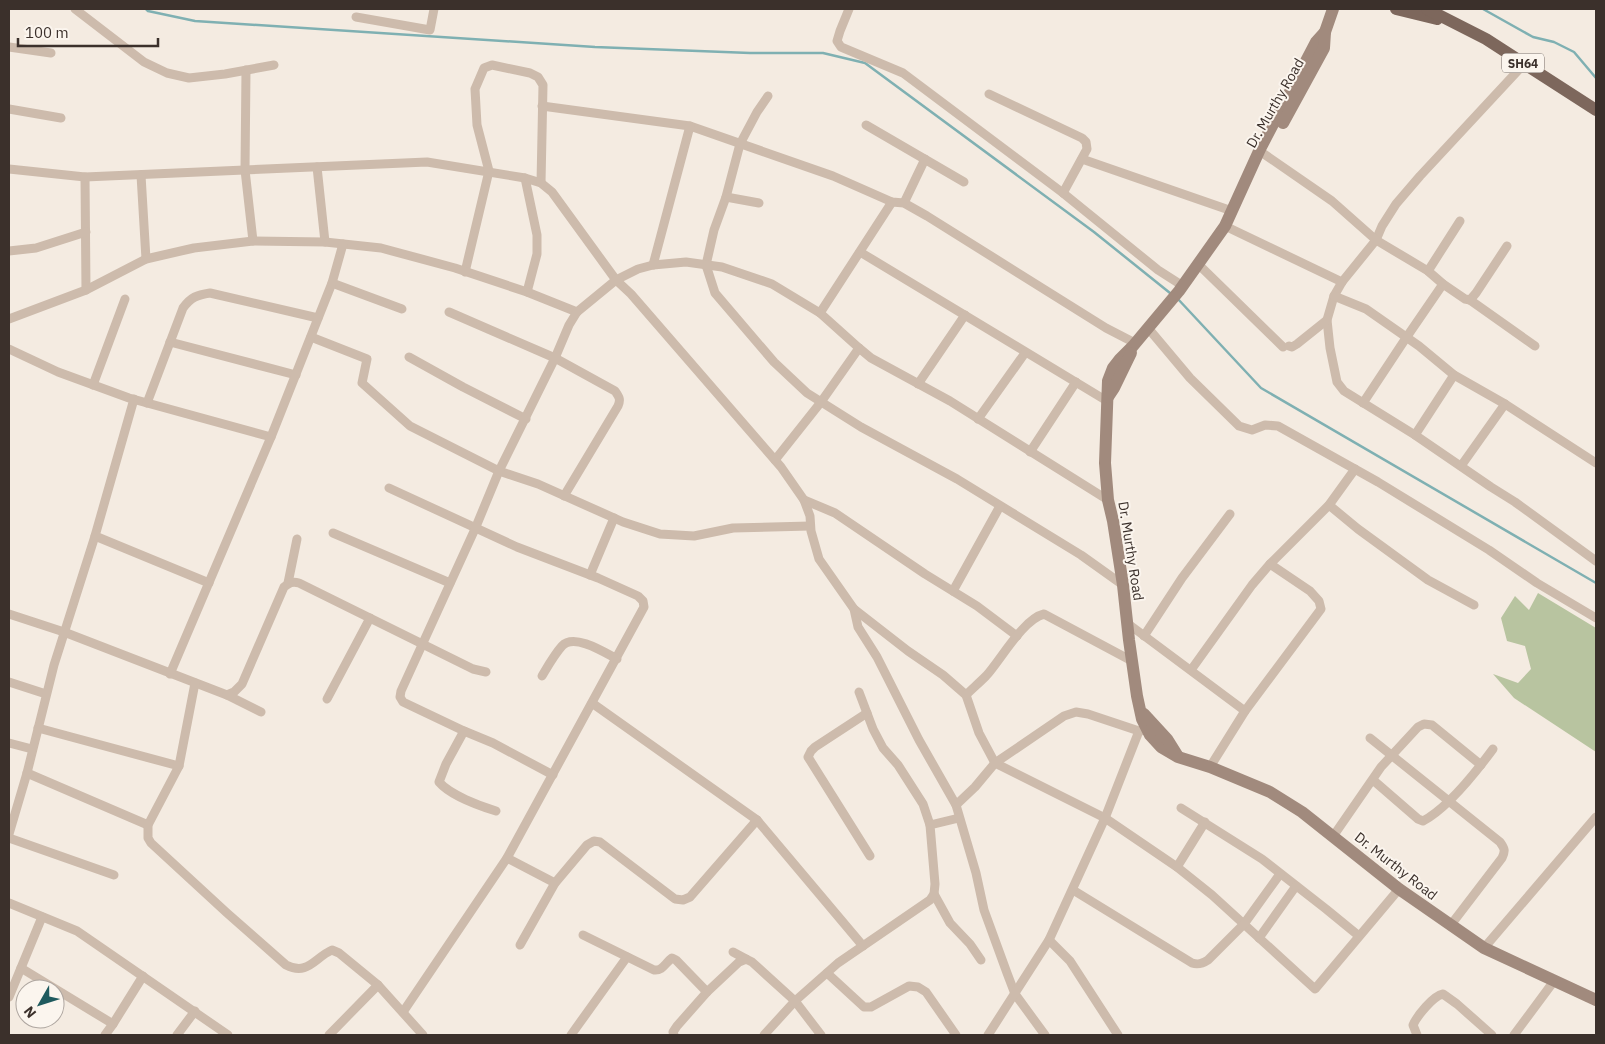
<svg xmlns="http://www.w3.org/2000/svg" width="1605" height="1044" font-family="'IBM Plex Sans',sans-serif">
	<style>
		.green { fill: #b8c4a0 }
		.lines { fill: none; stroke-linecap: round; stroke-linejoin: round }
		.stream { stroke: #7fb0b2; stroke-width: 2.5 }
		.street { stroke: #cdbbac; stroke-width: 9 }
		.secondary { stroke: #a18a7d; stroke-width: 12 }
		.primary { stroke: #7d675c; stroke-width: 12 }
		.labels { text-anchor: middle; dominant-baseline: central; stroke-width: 4; stroke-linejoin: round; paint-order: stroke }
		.shield { fill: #fbf5ee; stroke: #756b66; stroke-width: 1 }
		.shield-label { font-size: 12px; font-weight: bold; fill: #3b302b }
		.street-label { font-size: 14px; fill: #3b302b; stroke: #fbf5ee }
	</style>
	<rect width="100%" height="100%" fill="#f4ebe1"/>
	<polygon class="green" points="1538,593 1596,628 1596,752 1514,698 1493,674 1518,683 1531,669 1525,646 1507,641 1501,618 1515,596 1529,610"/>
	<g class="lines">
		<g class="stream">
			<polyline points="146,9 148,11 195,21 595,47 750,53 823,53 865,63 1094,232 1170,293"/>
			<polyline points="1483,9 1533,37 1554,42 1574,52 1596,78"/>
			<polyline points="1177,298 1261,388 1596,583"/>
		</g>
		<g class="street">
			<polyline points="75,9 144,62 167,73 189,78 225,74 274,65"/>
			<polyline points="849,9 840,31 837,41 841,47 903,73 1063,193 1158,270 1183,286"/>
			<polyline points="356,17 430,30 434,9"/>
			<polyline points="9,47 51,53"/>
			<polyline points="1524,64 1420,176 1396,204 1382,226 1376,240 1342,282 1334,296 1327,320 1330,348 1337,382 1344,391 1415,435 1491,487 1515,502 1596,561"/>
			<polyline points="246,70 245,170 253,241"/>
			<polyline points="989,94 1082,138 1086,142 1087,149 1063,193"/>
			<polyline points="768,96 757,112 740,144 726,197 714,230 706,265 715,293 774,362 807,393 861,427 957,479 1081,555 1123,585"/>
			<polyline points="542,106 690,126 833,176 892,202 904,203 927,216 1106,328 1135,343"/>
			<polyline points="9,109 61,118"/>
			<polyline points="866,125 964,182"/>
			<polyline points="1264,154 1332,201 1376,240 1428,271 1443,284 1465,299 1470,300 1476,293 1507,246"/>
			<polyline points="1082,159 1232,211"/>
			<polyline points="317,167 325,242"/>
			<polyline points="9,169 85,177 427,162 525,178 541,183 552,192 616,280 631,294 781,467 804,500 810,516 811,531 819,559 854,609 858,627 877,657 919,740 956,805 976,873 984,910 1007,973 1015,994 1045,1035"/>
			<polyline points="141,175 146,259"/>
			<polyline points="85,177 86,290"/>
			<polyline points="525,178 537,235 537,254 527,292"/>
			<polyline points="726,197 759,203"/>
			<polyline points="904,203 925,159"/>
			<polyline points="1225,226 1342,282"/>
			<polyline points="9,251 36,248 86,232"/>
			<polyline points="860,252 1107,401"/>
			<polyline points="1198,264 1283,347"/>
			<polyline points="653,265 690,126"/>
			<polyline points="1428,271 1460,221"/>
			<polyline points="465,272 489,171 477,125 475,89 484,68 492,65 530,73 538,77 543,85 541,183"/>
			<polyline points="332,283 402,309"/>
			<polyline points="1334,296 1366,309 1419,346 1454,375 1505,404 1596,463"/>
			<polyline points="1470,300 1535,346"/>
			<path d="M449,312L555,358L615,391C619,397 621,399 618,406L564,496"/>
			<polyline points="820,313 892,202"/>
			<polyline points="9,319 86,290 146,259 194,248 253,241 325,242 381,248 455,268 527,292 577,312"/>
			<polyline points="1148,328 1190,378 1239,426 1252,430 1265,425 1278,426 1378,482 1489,550 1537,583 1596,618"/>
			<polyline points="311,337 367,359 362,383 410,426 499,471 538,484 623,522 660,534 694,536 733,528 810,526"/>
			<polyline points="170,342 296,375"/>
			<polyline points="1289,346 1292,347 1297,344 1327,320"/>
			<polyline points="9,349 58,372 129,398 271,437"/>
			<polyline points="409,357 463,387 526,419"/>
			<polyline points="918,384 965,315"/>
			<polyline points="93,385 125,299"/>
			<path d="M147,403L183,308C191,297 197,295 210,293L318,318"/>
			<polyline points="1363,403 1406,338 1443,284"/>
			<polyline points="978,419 1025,353"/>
			<polyline points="1415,435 1454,375"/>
			<polyline points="1030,452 1076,382"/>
			<polyline points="775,460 821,402 859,348"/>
			<polyline points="1461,466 1505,404"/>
			<polyline points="389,488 517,547 598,578 638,596 643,601 644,607 507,858 403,1012"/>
			<polyline points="804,500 835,513 925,574 977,606 1017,636"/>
			<polyline points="1329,505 1358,529 1428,580 1474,605"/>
			<polyline points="333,533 450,583"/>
			<polyline points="95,536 209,583"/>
			<polyline points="590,575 614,518"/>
			<polyline points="288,583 297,539"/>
			<polyline points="953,591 1000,506"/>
			<polyline points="854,609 908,651 943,675 966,695 979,733 995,763 1105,818 1177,867 1212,895 1315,989 1399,889"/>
			<path d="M9,614L64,632L227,695L234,692L242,684L284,587C289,583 292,581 299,583L473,669L486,672"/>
			<polyline points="1127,623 1245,711"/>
			<polyline points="1144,636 1182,578 1230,514"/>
			<polyline points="1191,670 1252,585 1270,564 1329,505 1355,469"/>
			<polyline points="170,674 271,437 332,283 343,244"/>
			<path d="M542,676C548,666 554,655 562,646C574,633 604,652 617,659"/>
			<polyline points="9,682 46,694"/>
			<path d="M195,683L179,766L148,825V838L151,843L227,913L286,965C308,976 314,958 332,950L339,953L378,985L423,1035"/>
			<polyline points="859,692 873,729 883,748 898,765 923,804 930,825"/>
			<polyline points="227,695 261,712"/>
			<path d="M966,695C972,689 979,683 986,676C1000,661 1023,619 1044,614L1132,661"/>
			<polyline points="327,699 370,618"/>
			<polyline points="592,703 757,820 863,946"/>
			<polyline points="867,713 815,747 811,751 808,757 870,856"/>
			<polyline points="38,728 179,766"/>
			<path d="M464,731L446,764L439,782C450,795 480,806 496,811"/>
			<path d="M1370,738L1500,842C1504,848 1506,850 1502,858L1450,926"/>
			<polyline points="9,743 32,749"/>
			<polyline points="1210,767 1245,711 1321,609 1319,601 1310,591 1270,564"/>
			<polyline points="27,773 148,825"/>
			<polyline points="553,775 493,743 464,731 403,702 400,697 401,691 475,529 499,471 555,358 569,325 577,312 616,280 638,269 653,265 686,262 722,267 772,284 820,313 859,348 871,358 950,401 1108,500"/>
			<path d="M1373,780L1418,819L1423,821C1448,808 1476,772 1493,749"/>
			<polyline points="956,805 975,787 995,763 1064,716 1076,712 1088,714 1139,731"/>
			<polyline points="1181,808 1262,859 1326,909 1359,936"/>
			<polyline points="9,834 27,773 54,665 95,536 134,399"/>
			<polyline points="1334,835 1381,767 1418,727 1424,724 1432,725 1481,765"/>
			<polyline points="9,838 114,875"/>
			<polyline points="507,858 555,883"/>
			<polyline points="1177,867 1205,822"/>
			<path d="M1073,890L1192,963C1198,965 1202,964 1208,960L1244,924L1280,874"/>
			<polyline points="934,894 950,923 970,944 981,960"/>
			<polyline points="9,903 77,931 228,1035"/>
			<path d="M583,935L654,970C663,971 665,963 672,958L676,960L707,992"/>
			<polyline points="1259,938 1296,886"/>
			<polyline points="1049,940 1070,961 1118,1035"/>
			<polyline points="520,945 555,883 587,845 594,841 600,842 675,899 683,900 690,897 757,820"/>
			<polyline points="1484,948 1596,817"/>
			<polyline points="733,952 746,959"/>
			<polyline points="21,968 113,1024 143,976"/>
			<polyline points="827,973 864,1007 871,1007 909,986 918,987 926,992 956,1035"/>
			<polyline points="9,997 42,917"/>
			<polyline points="105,1035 113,1024"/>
			<polyline points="177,1035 195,1011"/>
			<polyline points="329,1035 378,985"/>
			<polyline points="571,1035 627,957"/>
			<polyline points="674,1035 673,1032 677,1026 707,992 739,962 746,959 752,962 795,1001 821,1035"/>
			<polyline points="764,1035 795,1001 838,963 930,900 934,894 935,884 930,825 959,818"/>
			<polyline points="988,1035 1049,940 1105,818 1139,731 1147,730"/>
			<path d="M1417,1035L1413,1025C1417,1016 1433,996 1443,994L1457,1004L1492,1035"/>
			<polyline points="1514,1035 1554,981"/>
		</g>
		<g class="secondary">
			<polyline points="1325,32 1316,42 1260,149 1225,226 1179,291 1133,346 1120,359 1113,368 1108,381 1105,463 1108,500 1113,521 1123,585 1129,640 1137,696 1142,719 1150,735 1161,747 1178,757 1210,767 1270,792 1302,812 1399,889 1484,948 1596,1000"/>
			<polyline points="1283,123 1324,48 1325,32 1333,9"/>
			<polyline points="1108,397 1114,388 1131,353"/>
			<polyline points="1144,714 1167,739 1177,755"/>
		</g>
		<g class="primary">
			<polyline points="1396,9 1437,19"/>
			<polyline points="1427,9 1486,39 1596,110"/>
		</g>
	</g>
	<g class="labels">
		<rect class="shield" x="1502" y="53.5" width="42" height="19" rx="4"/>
		<g class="shield-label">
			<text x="1523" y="63">SH64</text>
		</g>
		<g class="street-label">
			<text transform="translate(1275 103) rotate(-60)">Dr. Murthy Road</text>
			<text transform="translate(1131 551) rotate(81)">Dr. Murthy Road</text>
			<text transform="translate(1396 866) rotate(38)">Dr. Murthy Road</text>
		</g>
	</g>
	<rect width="1605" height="1044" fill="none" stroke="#3b302b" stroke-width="20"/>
	<g transform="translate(40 1004) rotate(231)"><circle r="24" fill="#fbf5ee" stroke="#aea6a0"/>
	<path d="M0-4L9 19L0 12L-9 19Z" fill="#1f5a5e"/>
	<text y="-8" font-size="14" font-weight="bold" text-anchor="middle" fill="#3b302b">N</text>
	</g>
	<path d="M18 38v8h140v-8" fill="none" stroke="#3b302b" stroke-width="2.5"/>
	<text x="25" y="38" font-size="15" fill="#3b302b" stroke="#fbf5ee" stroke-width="4" paint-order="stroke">100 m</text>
</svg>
